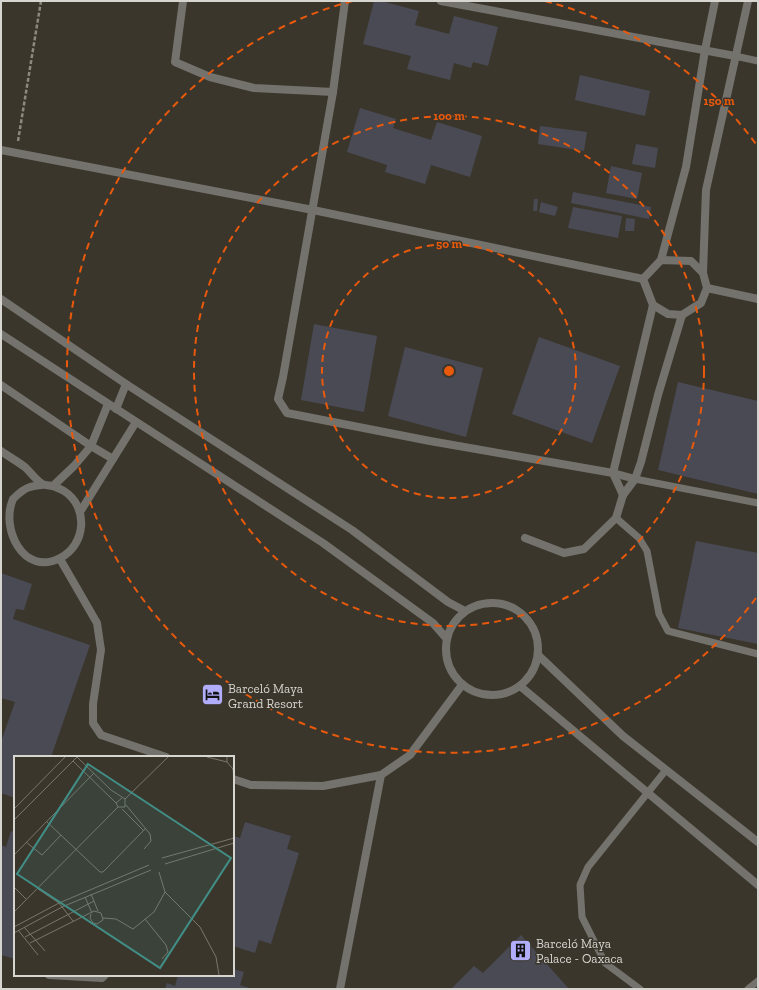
<svg xmlns="http://www.w3.org/2000/svg" width="759" height="990" font-family="'Zilla Slab',serif">
	<style>
		.building { fill: #4a4a55 }
		.lines { fill: none; stroke-linecap: round; stroke-linejoin: round }
		.path { stroke: #8c8981; stroke-width: 2.5; stroke-dasharray: 4 2; stroke-linecap: butt }
		.service { stroke: #74726d; stroke-width: 7 }
		.minor { stroke: #74726d; stroke-width: 8 }
		.ring { fill: none; stroke: #e8590c; stroke-width: 2; stroke-dasharray: 7 5 }
		.labels { text-anchor: middle; dominant-baseline: central; stroke-width: 3; stroke-linejoin: round; paint-order: stroke }
		.poi-label { font-size: 13px; fill: #d7d5cf; stroke: #3a362c; text-anchor: start }
		.inset-road { fill: none; stroke: #79766d; stroke-width: 1 }
		.view { fill: #418e86; fill-opacity: 0.15; stroke: #418e86; stroke-width: 2 }
		.inset-edge { fill: none; stroke: #d7d5cf; stroke-width: 2 }
		.centre { fill: #e8590c; stroke: #3a362c; stroke-width: 2 }
		.ring-label { font-size: 12px; text-anchor: middle; font-weight: bold; fill: #e8590c; stroke: #3a362c; stroke-width: 3; stroke-linejoin: round; paint-order: stroke }
	</style>
	<rect width="100%" height="100%" fill="#3a362c"/>
	<g class="building">
		<polygon points="374,1 381,1 419,11 415,25 449,34 454,16 498,27 488,66 473,62 471,68 454,63 450,80 407,69 411,56 363,44"/>
		<polygon points="580,75 650,91 645,116 575,100"/>
		<polygon points="360,108 396,119 393,128 431,140 437,122 482,136 470,177 431,165 425,184 385,172 387,165 347,152"/>
		<polygon points="540,126 587,132 584,151 538,144"/>
		<polygon points="636,144 658,148 655,168 632,164"/>
		<polygon points="611,166 642,173 637,199 606,193"/>
		<polygon points="573,192 651,207 649,219 571,203"/>
		<polygon points="534,199 538,199 537,211 533,211"/>
		<polygon points="541,202 558,207 555,216 539,212"/>
		<polygon points="573,207 622,216 618,238 568,228"/>
		<polygon points="626,218 635,219 634,231 625,231"/>
		<polygon points="314,324 377,336 364,412 301,400"/>
		<polygon points="539,337 620,366 592,443 512,414"/>
		<polygon points="405,347 483,368 466,437 388,416"/>
		<polygon points="678,382 758,401 758,494 658,470"/>
		<polygon points="696,541 758,553 758,644 678,628"/>
		<polygon points="1,573 32,584 24,610 16,609 13,619 90,645 51,757 15,757 15,798 1,793 1,739 2,739 15,702 1,698"/>
		<polygon points="245,822 291,836 287,849 299,853 271,944 259,940 255,953 233,946 233,836 240,838"/>
		<polygon points="11,831 15,832 15,959 1,955 1,845 6,847"/>
		<polygon points="521,935 569,989 451,989 474,966 483,973"/>
		<polygon points="233,969 244,972 240,985 253,989 165,989 167,983 175,986 178,975 233,975"/>
	</g>
	<g class="lines">
		<polyline class="path" points="18,141 41,1"/>
		<g class="service">
			<polyline points="735,56 758,61"/>
			<polyline points="635,479 758,503"/>
			<polyline points="616,518 639,538 647,551 659,614 668,631 758,654"/>
			<polyline points="640,989 605,963 582,917 580,885 588,867 666,770"/>
			<polyline points="748,989 758,981"/>
		</g>
		<g class="minor">
			<polyline points="183,1 175,62 210,77 254,88 333,92"/>
			<polyline points="345,1 333,92 283,377 278,399 287,413 430,441 613,473 635,479"/>
			<polyline points="441,1 735,56"/>
			<polyline points="1,150 313,210 643,279"/>
			<polyline points="661,260 686,167 705,50 715,1"/>
			<polyline points="703,273 691,261 661,260 643,279 653,305 668,314 682,315 701,303 707,288 703,273 706,190 748,1"/>
			<polyline points="707,288 758,299"/>
			<polyline points="1,299 126,384 352,530 448,602 465,611"/>
			<polyline points="1,334 323,543 433,623 447,639"/>
			<polyline points="1,385 91,446 113,459"/>
			<polyline points="116,409 126,384"/>
			<path d="M1,451C9,457 19,462 26,468C31,473 35,479 41,483C44,486 49,485 53,486C56,487 60,489 64,491C89,507 86,545 60,558C24,577 0,529 13,499C18,494 23,489 30,487C34,486 38,485 42,485"/>
			<polyline points="53,486 74,466 91,446 108,404"/>
			<polyline points="623,495 613,473 653,305"/>
			<polyline points="80,512 136,422"/>
			<polyline points="525,538 564,553 584,549 616,518 623,495 635,479 641,462 658,395 682,315"/>
			<polyline points="60,559 97,623 101,650 93,704 93,723 101,735 166,757"/>
			<circle cx="492" cy="649" r="46"/>
			<polyline points="538,655 623,736 758,842"/>
			<polyline points="520,686 758,885"/>
			<polyline points="233,779 251,785 323,786 381,775 410,755 462,685"/>
			<polyline points="49,975 102,978 105,975"/>
			<polyline points="340,989 381,775"/>
		</g>
	</g>
	<g class="ring">
		<circle cx="449" cy="371" r="127"/>
		<circle cx="449" cy="371" r="255"/>
		<path d="M756 598A382 382 0 1 1 353 1M545 1A382 382 0 0 1 756 144"/>
	</g>
	<defs>
		<symbol id="hotel-square" viewBox="-11 -11 22 22"><rect x="-9" y="-9" width="18" height="18" rx="4" fill="#b1adfa" stroke="#3a362c"/><path d="M-6-4.5h1.5V1H6V5H4.5V3h-9V5H-6ZM-4 0a1.8 1.8 0 1 1 3.6 0ZM.5 0V-2.5h3Q6-2.5 6 0Z" fill="#111"/></symbol>
		<symbol id="building-square" viewBox="-11 -11 22 22"><rect x="-9" y="-9" width="18" height="18" rx="4" fill="#b1adfa" stroke="#3a362c"/><path d="M-4-6H4V6H1V3H-1V6H-4ZM-2.5-4.3h1.7v1.8h-1.7ZM.8-4.3h1.7v1.8H.8ZM-2.5-1h1.7V.8h-1.7ZM.8-1h1.7V.8H.8Z" fill="#111"/></symbol>
	</defs>
	<g fill-rule="evenodd">
		<use href="#hotel-square" x="200" y="682" width="25" height="25"/>
		<use href="#building-square" x="508" y="938" width="25" height="25"/>
	</g>
	<g class="labels">
		<g class="poi-label">
			<text x="228" y="688">Barceló Maya<tspan x="228" dy="15">Grand Resort</tspan></text>
			<text x="536" y="943">Barceló Maya<tspan x="536" dy="15">Palace - Oaxaca</tspan></text>
		</g>
	</g>
	<g transform="translate(14 756)">
		<rect width="220" height="220" fill="#3a362c"/>
		<path class="inset-road" d="M63,1L97,34L111,43V51H104L102,47L108,42M193,1L213,6M213,1V6L219,13L220,23M59,5L102,47M111,43L154,1M112,49L136,78L137,85L130,93M0,53L51,1M108,53L129,74M0,64L63,1M33,66L86,116H89L132,72M12,86L28,99L47,79M0,99L80,17M148,102L220,82M151,108L220,87M0,131L12,143M24,133L45,147L59,165M151,136L186,171L202,201L205,219M77,138L84,155M71,141L78,157M0,156L104,51M89,162L102,163L119,173L140,156L151,136L145,116M131,163L152,189L154,196L148,203M0,171L45,147L135,109M10,171L31,195M4,174L24,199M0,177L48,151L137,114M11,181L80,145M16,187L80,155L87,157L89,164L83,168L79,167L76,162L77,158"/>
		<path class="view" d="M74,8L217,102L146,212L3,118Z"/>
		<rect width="220" height="220" class="inset-edge"/>
	</g>
	<circle cx="449" cy="371" r="6" class="centre"/>
	<g class="ring-label">
		<text x="719" y="105">150 m</text>
		<text x="449" y="120">100 m</text>
		<text x="449" y="248">50 m</text>
	</g>
	<rect width="759" height="990" fill="none" stroke="#d7d5cf" stroke-width="4"/>
</svg>
